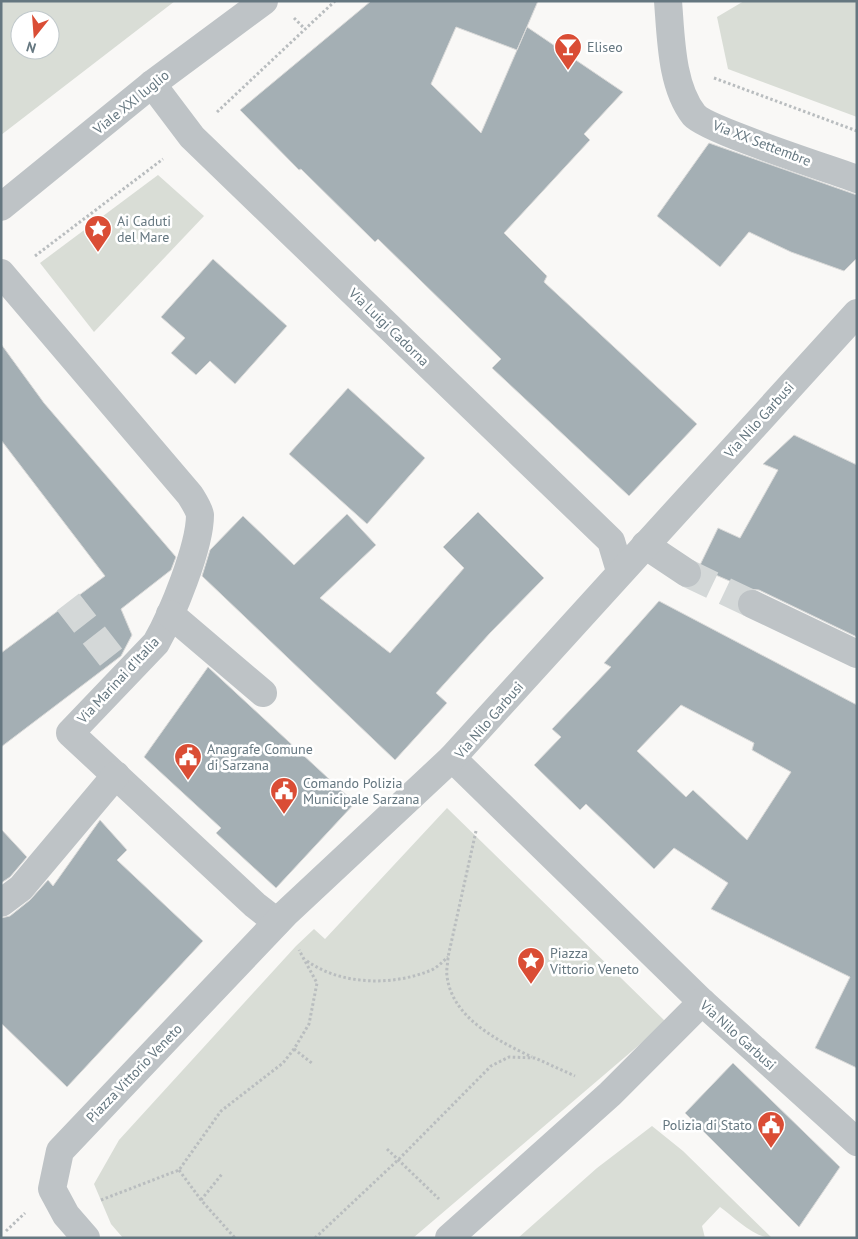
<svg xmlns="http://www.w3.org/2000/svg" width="858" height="1239" font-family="'PT Sans',sans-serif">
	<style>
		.green { fill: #d9ddd6; fill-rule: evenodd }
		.building { fill: #a4afb4; stroke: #dadad9; fill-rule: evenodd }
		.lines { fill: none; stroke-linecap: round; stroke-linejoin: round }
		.minor-tunnel { stroke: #d4d8d8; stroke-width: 28; stroke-dasharray: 28 14; stroke-linecap: butt }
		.path { stroke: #b9bdbf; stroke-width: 3; stroke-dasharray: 2.5 2.5; stroke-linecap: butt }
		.minor { stroke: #bec3c6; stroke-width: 28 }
		.labels { text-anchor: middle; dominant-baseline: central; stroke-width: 5; stroke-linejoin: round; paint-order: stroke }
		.poi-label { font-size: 14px; fill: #657780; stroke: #fff; text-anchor: start }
		.street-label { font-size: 14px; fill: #657780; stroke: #fff }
	</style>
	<rect width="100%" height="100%" fill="#f9f8f6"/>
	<g class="green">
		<path d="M1,1H175L1,135ZM20,20H50V50H20Z"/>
		<polygon points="744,1 857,1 857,117 728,69 717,17"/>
		<polygon points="158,175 204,216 94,332 40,263"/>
		<polygon points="447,808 666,1022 413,1238 123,1238 111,1224 94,1184 119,1140 296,946 314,929 325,939"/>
		<path d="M652,1126L683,1151L772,1238C754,1238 734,1217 720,1207L702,1226L705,1238H518L597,1168Z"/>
	</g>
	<g class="building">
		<polygon points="371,1 538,1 517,50 456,27 431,84 481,133 527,27 623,92 584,134 590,140 504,233 547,276 544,282 697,424 629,496 492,368 501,359 378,239 375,242 301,169 299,170 240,110"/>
		<polygon points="709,143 857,195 857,258 844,271 791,252 749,232 720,267 657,216"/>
		<polygon points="213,259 287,326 235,384 210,361 196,375 171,353 185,338 161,317"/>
		<polygon points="1,344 44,403 176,557 171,570 121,609 132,635 121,656 1,747 1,653 105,576 1,440"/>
		<polygon points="348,388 425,458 367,524 289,454"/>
		<polygon points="794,435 857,465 857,637 759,590 748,589 702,569 700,565 718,528 740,538 778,470 763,464"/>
		<polygon points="478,512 544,578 490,633 436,693 447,703 395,760 202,576 210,550 243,516 294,565 347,514 376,545 320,598 390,653 464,568 443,547"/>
		<path d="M659,601L857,705V1068L815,1048L850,977L711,909L728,883L674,848L654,869L586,804L580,810L534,765L561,737L552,729L611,667L604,663ZM681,705L754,743L752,750L791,772L747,840L693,790L686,797L637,751Z"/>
		<polygon points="208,667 355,803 276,888 216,833 221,828 144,757"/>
		<polygon points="100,820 127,850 117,860 203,941 67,1087 1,1023 1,918 10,916 30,900 48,880 53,886"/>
		<polygon points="1,829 27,857 10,877 1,883"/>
		<polygon points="733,1063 840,1167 799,1227 685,1113"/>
	</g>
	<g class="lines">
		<g class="minor-tunnel">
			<polyline points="687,573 752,604"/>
			<polyline points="68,602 114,661"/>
		</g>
		<g class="path">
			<polyline points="294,18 304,28"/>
			<polyline points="714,78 857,131"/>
			<polyline points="217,112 335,1"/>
			<polyline points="35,256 163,159"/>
			<path d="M476,831L448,957C448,963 446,970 447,976C452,1018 498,1041 532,1057"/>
			<path d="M307,961C341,985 391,986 429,971C436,969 442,962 448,957"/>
			<polyline points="294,1049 313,1064"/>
			<polyline points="387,1149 439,1199"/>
			<polyline points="179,1170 201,1200 235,1238"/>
			<polyline points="101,1200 179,1170 221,1111 283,1063 294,1049 309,1024 317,983 299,950"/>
			<polyline points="201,1200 222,1174"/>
			<polyline points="6,1231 25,1213"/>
			<polyline points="315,1238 399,1159 491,1066 509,1057 535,1058 575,1076"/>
		</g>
		<g class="minor">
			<path d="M668,1C671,37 671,86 694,115C707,130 830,169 857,179"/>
			<polyline points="152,84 192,137 611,541 620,571"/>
			<polyline points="1,207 152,84 264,1"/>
			<path d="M1,273L190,495C193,500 199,509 200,515C200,547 172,615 156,643L70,733L255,905L277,922"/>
			<polyline points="645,545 687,573"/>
			<polyline points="752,604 857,654"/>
			<polyline points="170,614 263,693"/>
			<polyline points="452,758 702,1002 857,1142"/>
			<polyline points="1,903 21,888 116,775"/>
			<polyline points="86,1238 66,1215 52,1189 60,1151 285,914 452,758 857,313"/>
			<polyline points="449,1238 610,1094 702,1002"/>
		</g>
	</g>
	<defs>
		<symbol id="bar-pin" viewBox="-11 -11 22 30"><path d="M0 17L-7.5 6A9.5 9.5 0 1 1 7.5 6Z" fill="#da4d35" stroke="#fff"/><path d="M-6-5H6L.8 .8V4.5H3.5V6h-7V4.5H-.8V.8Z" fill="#fff"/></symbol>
		<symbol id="sight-pin" viewBox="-11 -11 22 30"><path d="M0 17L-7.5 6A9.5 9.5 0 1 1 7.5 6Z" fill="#da4d35" stroke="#fff"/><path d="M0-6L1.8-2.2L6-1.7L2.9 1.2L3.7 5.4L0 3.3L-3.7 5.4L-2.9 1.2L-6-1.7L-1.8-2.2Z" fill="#fff"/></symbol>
		<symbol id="civic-pin" viewBox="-11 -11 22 30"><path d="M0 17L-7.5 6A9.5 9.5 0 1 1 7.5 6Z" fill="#da4d35" stroke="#fff"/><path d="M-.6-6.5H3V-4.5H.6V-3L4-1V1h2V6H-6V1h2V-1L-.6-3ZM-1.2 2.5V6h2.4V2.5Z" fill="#fff"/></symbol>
	</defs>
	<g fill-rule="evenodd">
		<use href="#bar-pin" x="552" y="31" width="32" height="43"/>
		<use href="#sight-pin" x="82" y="213" width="32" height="43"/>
		<use href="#civic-pin" x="172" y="741" width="32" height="43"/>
		<use href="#civic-pin" x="268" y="775" width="32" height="43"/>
		<use href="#sight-pin" x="515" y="945" width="32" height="43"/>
		<use href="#civic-pin" x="755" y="1109" width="32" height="43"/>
	</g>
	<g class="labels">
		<g class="poi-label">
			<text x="587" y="47">Eliseo</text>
			<text x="117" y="221">Ai Caduti<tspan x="117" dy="16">del Mare</tspan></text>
			<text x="207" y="749">Anagrafe Comune<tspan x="207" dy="16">di Sarzana</tspan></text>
			<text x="303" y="783">Comando Polizia<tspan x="303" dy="16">Municipale Sarzana</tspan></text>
			<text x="550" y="953">Piazza<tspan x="550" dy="16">Vittorio Veneto</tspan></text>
			<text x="752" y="1125" text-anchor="end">Polizia di Stato</text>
		</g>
		<g class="street-label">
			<text transform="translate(131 102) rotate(-39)">Viale XXI luglio</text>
			<text transform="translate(762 143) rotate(21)">Via XX Settembre</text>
			<text transform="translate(389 327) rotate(44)">Via Luigi Cadorna</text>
			<text transform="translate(759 420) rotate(-48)">Via Nilo Garbusi</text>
			<text transform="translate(118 680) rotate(-47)">Via Marinai d'Italia</text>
			<text transform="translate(489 720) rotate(-49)">Via Nilo Garbusi</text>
			<text transform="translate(738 1035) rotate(42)">Via Nilo Garbusi</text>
			<text transform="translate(134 1073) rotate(-46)">Piazza Vittorio Veneto</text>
		</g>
	</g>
	<rect width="858" height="1239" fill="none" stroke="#657780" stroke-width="5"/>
	<g transform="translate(35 35) rotate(197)"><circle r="24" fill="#ffffff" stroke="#c1c9cc"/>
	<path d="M0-4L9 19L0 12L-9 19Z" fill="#da4d35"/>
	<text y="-8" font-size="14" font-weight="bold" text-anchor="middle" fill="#657780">N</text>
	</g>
</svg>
